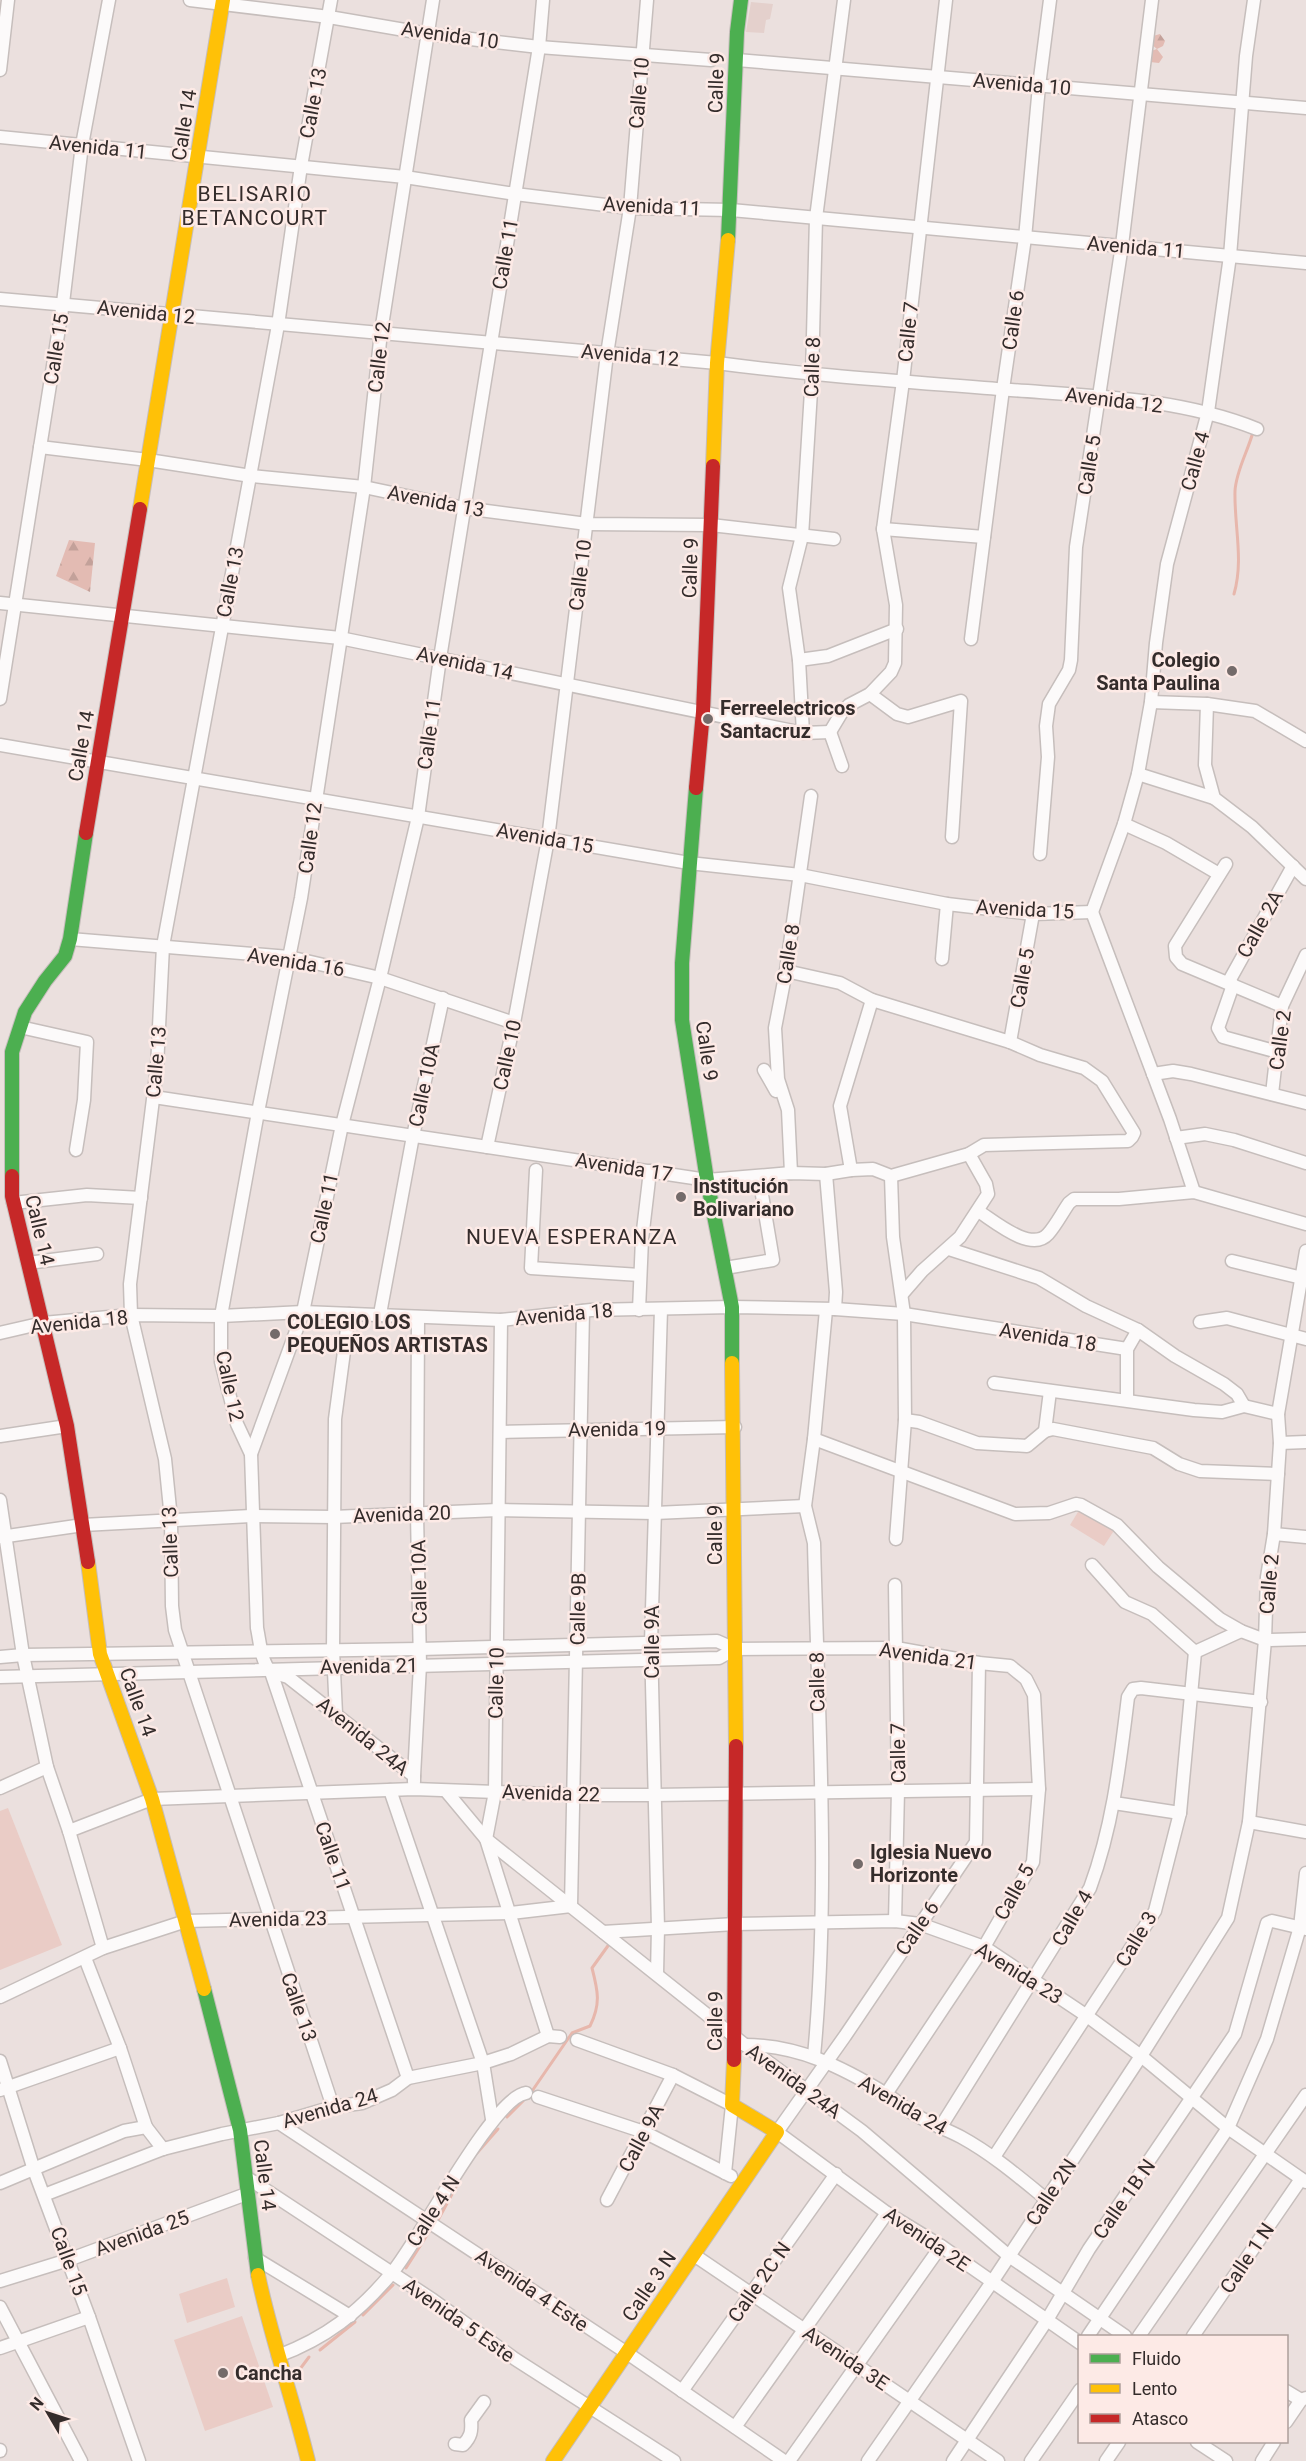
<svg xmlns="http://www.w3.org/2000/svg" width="1306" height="2461" font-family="Roboto,sans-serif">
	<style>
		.built { fill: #e4d0cc }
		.grass { fill: #eaccc6 }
		.forest { fill: url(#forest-firs) }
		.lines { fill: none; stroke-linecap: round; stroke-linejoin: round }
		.stream { stroke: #e7b7ac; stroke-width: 3 }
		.street-casing { stroke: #c6bebc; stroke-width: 15 }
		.fast-casing { stroke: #c6bebc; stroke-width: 16 }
		.slow-casing { stroke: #c6bebc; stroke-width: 16 }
		.jam-casing { stroke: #c6bebc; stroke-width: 16 }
		.street { stroke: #fcfafa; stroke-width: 12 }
		.fast { stroke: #4caf50; stroke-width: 14 }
		.slow { stroke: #ffc107; stroke-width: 14 }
		.jam { stroke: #c62828; stroke-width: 14 }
		.poi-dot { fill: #746b6a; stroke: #fdeae6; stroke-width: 2 }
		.labels { text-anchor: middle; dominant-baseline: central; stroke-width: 5; stroke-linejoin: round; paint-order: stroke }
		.street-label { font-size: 20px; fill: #342c2b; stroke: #fdeae6 }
		.poi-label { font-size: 20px; font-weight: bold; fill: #342c2b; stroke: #fdeae6; text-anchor: start }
		.neighbourhood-label { font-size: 21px; letter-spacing: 1.5px; fill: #342c2b; stroke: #fdeae6 }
	</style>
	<defs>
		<pattern id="forest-firs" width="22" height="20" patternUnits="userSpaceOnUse" patternTransform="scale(1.5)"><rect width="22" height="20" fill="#e3bbb3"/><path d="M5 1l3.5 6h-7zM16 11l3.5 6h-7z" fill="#c3a19a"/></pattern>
	</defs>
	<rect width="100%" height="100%" fill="#ebe0de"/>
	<polygon class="built" points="751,2 773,4 770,19 766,20 764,33 746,32"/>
	<g class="grass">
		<polygon points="1081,1507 1115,1529 1104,1546 1070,1525"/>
		<polygon points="8,1808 62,1945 0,1970 0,1811"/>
		<polygon points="227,2278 235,2307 187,2323 179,2294"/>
		<polygon points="242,2316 273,2407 205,2431 174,2340"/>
	</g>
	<g class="forest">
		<polygon points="1160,34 1165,41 1163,46 1157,49 1163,57 1159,63 1150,62 1151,51 1157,49 1151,44 1153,36"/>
		<polygon points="69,540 95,543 90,592 56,576"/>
	</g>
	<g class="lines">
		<g class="stream">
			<path d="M1234,594C1244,559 1234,526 1235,491C1236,471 1248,451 1253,432"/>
			<path d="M530,2094L572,2033L590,2026C601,2004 598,1991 592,1968L610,1943"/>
			<polyline points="507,2117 523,2101"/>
			<polyline points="477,2153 498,2129"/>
			<polyline points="438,2220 458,2183"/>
			<polyline points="406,2268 429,2232"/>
			<polyline points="363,2315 393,2285"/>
			<polyline points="320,2350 355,2322"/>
			<polyline points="297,2373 309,2357"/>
		</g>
		<defs>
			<g id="street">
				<polyline points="190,0 329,17 428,34 539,47 711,60"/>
				<polyline points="331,0 301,166 278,325 163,946 157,1067 130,1284 131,1315 165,1459 171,1519 172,1606 175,1630 333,2107"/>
				<polyline points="737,60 1306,108"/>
				<polyline points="0,70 8,0"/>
				<polyline points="0,137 405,177 515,194 630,208 731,210 1306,263"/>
				<path d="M0,299L717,363C815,376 913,382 1011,390C1093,396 1180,398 1257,429"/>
				<polyline points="40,447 148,460 251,476 364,487 464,508 587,524 711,525 834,539"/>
				<polyline points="883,529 984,537"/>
				<polyline points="0,603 340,638 803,733 830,732"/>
				<polyline points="971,639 1003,389 1025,238 1039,86 1050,0"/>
				<polyline points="799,660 828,656 897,629"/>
				<polyline points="870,694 897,714 908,717 961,701 952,837"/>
				<polyline points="0,699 63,303 82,145 109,0"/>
				<polyline points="1151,702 1207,704 1255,711 1306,741"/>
				<polyline points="1207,704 1205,765 1214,798 1252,827 1306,879"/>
				<polyline points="830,732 842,712 849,705 870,694 891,672 895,663 896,605 883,529 903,381 946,0"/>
				<polyline points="830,732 842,766"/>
				<polyline points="803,733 799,660 789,588 802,536 812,375 816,218 844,0"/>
				<polyline points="0,745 689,863 800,875 947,904 1033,914 1092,912"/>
				<polyline points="1138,774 1214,798"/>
				<polyline points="1124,824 1166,843 1219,874"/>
				<polyline points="1040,854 1048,757 1046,726 1049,704 1069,670 1071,660 1076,547 1122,245 1152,0"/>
				<polyline points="1226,864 1175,946 1176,957 1182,964 1282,1006"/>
				<polyline points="1092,912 1124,824 1138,774 1151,702 1156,643 1167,564 1208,412 1230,256 1246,56 1254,0"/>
				<polyline points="1092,912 1170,1119 1194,1192"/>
				<polyline points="70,939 289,957 380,978 514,1023"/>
				<polyline points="942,959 947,904"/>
				<polyline points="1228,983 1293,866"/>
				<polyline points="1233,985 1218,1028 1223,1037 1278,1052"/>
				<polyline points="20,1027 87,1042 84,1100 76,1150"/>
				<polyline points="1010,1042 1033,914"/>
				<polyline points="764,1070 776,1091"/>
				<polyline points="1153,1074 1173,1071 1191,1074 1306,1103"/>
				<polyline points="1272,1094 1282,1006 1306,955"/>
				<polyline points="154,1097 707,1180 791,1173 826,1174 851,1170 873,1169 891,1176 969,1154 984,1145 1128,1141 1132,1137 1134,1133 1102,1081 1084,1068 1040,1055 1010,1042 872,1000 840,983 786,971"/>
				<polyline points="1176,1138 1205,1134 1234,1140 1306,1163"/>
				<polyline points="487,1147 514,1023 548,839 607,354 630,208 647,0"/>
				<polyline points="536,1170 531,1268 640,1275"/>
				<polyline points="851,1170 840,1106 872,1000"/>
				<polyline points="791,1173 788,1110 778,1079 775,1028 786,971 811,796"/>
				<polyline points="826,1174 836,1292 835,1309"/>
				<polyline points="891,1176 893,1237 904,1314 905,1420 896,1539"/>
				<polyline points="13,1203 87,1195 141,1198"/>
				<path d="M978,1211C994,1221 1031,1253 1048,1234C1056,1225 1062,1213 1069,1203L1074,1199H1119L1194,1192L1306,1224"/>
				<polyline points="949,1249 1039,1278 1086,1306 1138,1330 1175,1356 1224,1384 1237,1394 1244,1406"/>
				<polyline points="1232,1261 1306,1279"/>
				<polyline points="28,1263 97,1254"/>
				<polyline points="725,1268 773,1260 759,1177"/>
				<polyline points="902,1294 922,1271 960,1237 988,1194 986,1184 969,1154"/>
				<polyline points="639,1310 642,1239 650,1171"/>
				<polyline points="380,1314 413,1136 443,998"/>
				<polyline points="501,1320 495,1792 486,1839 548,2036"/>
				<polyline points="1200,1322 1227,1318 1306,1339"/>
				<polyline points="0,1333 43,1323 131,1315 221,1316 303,1312 501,1320 591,1310 732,1307 835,1309 904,1314 1127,1349"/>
				<polyline points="994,1383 1194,1410 1222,1412 1244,1406 1278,1414"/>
				<polyline points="1127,1400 1127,1349 1138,1330"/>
				<polyline points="905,1420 919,1422 977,1443 1027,1446 1045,1431 1053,1429 1153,1448 1179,1464 1200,1471 1278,1474"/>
				<polyline points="1045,1431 1050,1391"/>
				<polyline points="500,1432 735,1427"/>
				<polyline points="0,1436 67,1426"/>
				<polyline points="814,1439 1015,1514 1049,1513 1076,1504 1081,1505 1117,1525 1158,1567 1220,1619 1241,1631 1265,1640 1306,1639"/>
				<polyline points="1280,1443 1306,1442"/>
				<polyline points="251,1454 303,1312 342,1125 380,978 418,817 440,658 539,47 543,0"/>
				<polyline points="0,1500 23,1655 47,1767 69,1831 103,1948"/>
				<polyline points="1274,1534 1306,1537"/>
				<polyline points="0,1537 83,1525 251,1516 333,1517 498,1510 655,1513 805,1506"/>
				<polyline points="1092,1565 1125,1602 1152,1614 1195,1652"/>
				<polyline points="895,1585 898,1790 895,1921"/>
				<polyline points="1195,1652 1241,1631"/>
				<polyline points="0,1657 23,1655 420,1649 717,1641 735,1649 896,1648 979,1663 1010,1666 1026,1679 1034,1695 1039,1789 1033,1862 984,1947 886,2094"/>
				<polyline points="979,1663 976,1842 845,2036 777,2132 887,2213 941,2246 1080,2343"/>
				<polyline points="271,1672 288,1677 414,1776 414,1782"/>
				<polyline points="0,1677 719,1658 735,1649"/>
				<polyline points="336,1714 333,1650 335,1419 349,1314"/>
				<polyline points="414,1776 420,1665 417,1514 418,1317"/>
				<polyline points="0,1788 47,1767"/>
				<polyline points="390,1790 483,2063 492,2119"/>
				<polyline points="446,1791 486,1839 745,2045 862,2131 1009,2256 1125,2336"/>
				<polyline points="1114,1803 1180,1813"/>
				<polyline points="1249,1822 1306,1832"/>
				<polyline points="69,1831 152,1799 414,1789 574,1795 655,1795 1039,1789"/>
				<polyline points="603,1932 735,1924 895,1921 920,1924 984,1947 1087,2016 1141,2056 1228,2128 1306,2182"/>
				<polyline points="85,1958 120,2048 146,2127"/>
				<polyline points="657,1974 658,1928 651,1643 661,1309"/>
				<polyline points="0,1997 103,1948 186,1921 511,1913 571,1906 583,1311"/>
				<polyline points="577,2040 673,2075 732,2105 725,2173"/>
				<path d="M745,2045C798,2045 842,2067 886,2094C896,2100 905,2109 916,2115C930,2124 946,2129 961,2137C992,2154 1019,2177 1046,2199"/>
				<path d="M814,2056C830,1886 818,1713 814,1543L805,1506L814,1439L826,1310"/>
				<polyline points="0,2061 34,2170 89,2317 139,2461"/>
				<path d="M408,2078L271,1672C261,1662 260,1642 257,1628L251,1454L237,1424L221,1362V1316L258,1112L301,898L364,487L381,332L433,0"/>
				<polyline points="0,2090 120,2048"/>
				<polyline points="538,2097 644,2132 731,2176"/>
				<polyline points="279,2123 627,2353 784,2461"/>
				<path d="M940,2128L1090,1888C1113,1826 1120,1762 1128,1697L1133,1689L1141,1688L1261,1702"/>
				<polyline points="994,2157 1155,1911 1180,1813 1195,1652"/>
				<polyline points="246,2177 433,2300 515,2359 674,2461"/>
				<polyline points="0,2183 124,2131 146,2127 163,2149"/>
				<polyline points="44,2195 163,2149 222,2134 279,2123 333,2107 362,2103 392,2090 408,2078 483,2063 511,2054 548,2036 560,2037"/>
				<polyline points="607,2200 673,2075"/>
				<polyline points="694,2255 998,2461"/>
				<polyline points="255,2258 350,2316"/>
				<polyline points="0,2281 68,2260 249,2193"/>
				<polyline points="0,2307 81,2461"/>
				<polyline points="1088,2336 1228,2128 1267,2039 1300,1927 1306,1873"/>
				<polyline points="1139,2336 1306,2095"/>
				<polyline points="1193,2336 1301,2179"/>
				<polyline points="0,2348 89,2317"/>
				<path d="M278,2356C326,2338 358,2313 391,2274C418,2243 493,2097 526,2093"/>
				<polyline points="682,2391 836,2174"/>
				<polyline points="1286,2391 1301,2400"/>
				<polyline points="1286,2422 1301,2400 1306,2398"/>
				<polyline points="735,2427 887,2213"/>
				<polyline points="1197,2442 1226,2461"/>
				<path d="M455,2444L463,2445C471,2437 472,2431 471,2420L484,2402"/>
				<polyline points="0,2450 0,2451"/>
				<polyline points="789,2461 941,2246"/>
				<polyline points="868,2461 992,2282 1141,2056 1228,1918 1249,1822 1265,1640 1267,1577 1274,1534 1280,1443 1278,1414 1306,1251"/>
				<polyline points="953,2461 1047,2320 1089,2249 1235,2034 1267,1923 1272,1921 1306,1929"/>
				<polyline points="1031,2461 1080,2390"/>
				<polyline points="1106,2461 1119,2442"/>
				<polyline points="1262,2461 1274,2442"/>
			</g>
			<g id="fast">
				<polyline points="728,240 737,32 741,0"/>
				<polyline points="696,788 682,963 682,1020 707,1180 732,1307 732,1363"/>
				<polyline points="12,1176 12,1052 25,1012 45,981 65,956 70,939 86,833"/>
				<polyline points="204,1989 240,2130 258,2275"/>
			</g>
			<g id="slow">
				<polyline points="713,466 717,363 728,240"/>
				<polyline points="140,509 223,0"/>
				<polyline points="732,1363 736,1746"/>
				<polyline points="88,1562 100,1654 152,1799 204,1989"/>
				<path d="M258,2275C271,2338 293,2399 308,2461"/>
				<polyline points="553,2461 777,2132 732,2105 734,2060"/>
			</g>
			<g id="jam">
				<polyline points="696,788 703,712 713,466"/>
				<polyline points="86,833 140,509"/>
				<polyline points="12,1176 12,1196 67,1426 88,1562"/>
				<polyline points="734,2060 736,1746"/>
			</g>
		</defs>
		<use href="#street" class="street-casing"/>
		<use href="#fast" class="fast-casing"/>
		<use href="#slow" class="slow-casing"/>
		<use href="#jam" class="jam-casing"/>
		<use href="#street" class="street"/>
		<use href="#fast" class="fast"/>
		<use href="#slow" class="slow"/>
		<use href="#jam" class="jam"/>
	</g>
	<g class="poi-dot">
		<circle cx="1232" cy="671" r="6"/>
		<circle cx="708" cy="719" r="6"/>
		<circle cx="681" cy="1197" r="6"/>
		<circle cx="275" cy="1334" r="6"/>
		<circle cx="858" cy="1864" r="6"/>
		<circle cx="223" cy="2373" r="6"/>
	</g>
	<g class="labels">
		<g class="street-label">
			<text transform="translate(450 35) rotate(8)">Avenida 10</text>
			<text transform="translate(716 83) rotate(-88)">Calle 9</text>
			<text transform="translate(1022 84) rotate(5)">Avenida 10</text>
			<text transform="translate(639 93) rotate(-85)">Calle 10</text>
			<text transform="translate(313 103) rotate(-79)">Calle 13</text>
			<text transform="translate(184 125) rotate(-81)">Calle 14</text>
			<text transform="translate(98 147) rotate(6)">Avenida 11</text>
			<text transform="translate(652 206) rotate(3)">Avenida 11</text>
			<text transform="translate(1136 247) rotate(5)">Avenida 11</text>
			<text transform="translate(505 254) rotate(-80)">Calle 11</text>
			<text transform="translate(146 312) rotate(6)">Avenida 12</text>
			<text transform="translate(1013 320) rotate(-82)">Calle 6</text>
			<text transform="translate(908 332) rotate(-84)">Calle 7</text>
			<text transform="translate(56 349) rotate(-81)">Calle 15</text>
			<text transform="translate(630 355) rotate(5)">Avenida 12</text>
			<text transform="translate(379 357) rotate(-83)">Calle 12</text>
			<text transform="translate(812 367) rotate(-88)">Calle 8</text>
			<text transform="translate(1114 400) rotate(7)">Avenida 12</text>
			<text transform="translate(1195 461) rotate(-75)">Calle 4</text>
			<text transform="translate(1089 465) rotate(-81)">Calle 5</text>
			<text transform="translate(436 501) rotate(11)">Avenida 13</text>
			<text transform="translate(690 568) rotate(-88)">Calle 9</text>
			<text transform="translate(580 575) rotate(-83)">Calle 10</text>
			<text transform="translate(230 582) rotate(-79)">Calle 13</text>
			<text transform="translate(465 663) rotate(12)">Avenida 14</text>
			<text transform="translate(429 734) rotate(-82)">Calle 11</text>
			<text transform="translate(81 746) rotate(-80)">Calle 14</text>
			<text transform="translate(310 838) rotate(-82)">Calle 12</text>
			<text transform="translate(545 838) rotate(10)">Avenida 15</text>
			<text transform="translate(1025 909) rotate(3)">Avenida 15</text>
			<text transform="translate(1260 924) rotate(-61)">Calle 2A</text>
			<text transform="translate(788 954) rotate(-81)">Calle 8</text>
			<text transform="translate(296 962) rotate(9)">Avenida 16</text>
			<text transform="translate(1022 978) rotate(-80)">Calle 5</text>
			<text transform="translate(1280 1040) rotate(-82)">Calle 2</text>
			<text transform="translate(707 1051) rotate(82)">Calle 9</text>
			<text transform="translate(507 1055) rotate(-78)">Calle 10</text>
			<text transform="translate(156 1062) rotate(-85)">Calle 13</text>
			<text transform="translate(424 1085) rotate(-78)">Calle 10A</text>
			<text transform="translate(624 1167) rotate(9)">Avenida 17</text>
			<text transform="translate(324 1208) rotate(-78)">Calle 11</text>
			<text transform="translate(40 1230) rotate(77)">Calle 14</text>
			<text transform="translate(564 1314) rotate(-5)">Avenida 18</text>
			<text transform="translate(79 1322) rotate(-6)">Avenida 18</text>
			<text transform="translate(1048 1337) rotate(9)">Avenida 18</text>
			<text transform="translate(230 1386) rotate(78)">Calle 12</text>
			<text transform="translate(617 1429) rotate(-1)">Avenida 19</text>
			<text transform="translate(402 1514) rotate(-2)">Avenida 20</text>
			<text transform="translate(715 1535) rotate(-90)">Calle 9</text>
			<text transform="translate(170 1542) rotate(-92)">Calle 13</text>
			<text transform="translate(419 1582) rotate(-91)">Calle 10A</text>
			<text transform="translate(1269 1584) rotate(-85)">Calle 2</text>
			<text transform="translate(578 1609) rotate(-89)">Calle 9B</text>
			<text transform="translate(652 1642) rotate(-90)">Calle 9A</text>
			<text transform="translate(928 1656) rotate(8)">Avenida 21</text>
			<text transform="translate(369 1666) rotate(-1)">Avenida 21</text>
			<text transform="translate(817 1682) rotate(-91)">Calle 8</text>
			<text transform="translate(496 1683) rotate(-89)">Calle 10</text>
			<text transform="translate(138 1702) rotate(70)">Calle 14</text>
			<text transform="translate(363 1736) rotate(39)">Avenida 24A</text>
			<text transform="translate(898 1753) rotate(-91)">Calle 7</text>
			<text transform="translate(551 1793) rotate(2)">Avenida 22</text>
			<text transform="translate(333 1856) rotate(71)">Calle 11</text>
			<text transform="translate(1014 1892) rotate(-61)">Calle 5</text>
			<text transform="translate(1072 1918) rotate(-60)">Calle 4</text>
			<text transform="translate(278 1919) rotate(-1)">Avenida 23</text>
			<text transform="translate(917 1928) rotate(-56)">Calle 6</text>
			<text transform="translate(1136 1939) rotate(-59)">Calle 3</text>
			<text transform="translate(1019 1973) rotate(32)">Avenida 23</text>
			<text transform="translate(299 2007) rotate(71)">Calle 13</text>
			<text transform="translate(715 2021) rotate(-89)">Calle 9</text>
			<text transform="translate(794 2081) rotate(36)">Avenida 24A</text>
			<text transform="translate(903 2105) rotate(30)">Avenida 24</text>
			<text transform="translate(330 2108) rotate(-16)">Avenida 24</text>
			<text transform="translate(641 2138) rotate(-62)">Calle 9A</text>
			<text transform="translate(265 2175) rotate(83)">Calle 14</text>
			<text transform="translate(1051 2192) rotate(-57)">Calle 2N</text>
			<text transform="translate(1124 2199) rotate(-55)">Calle 1B N</text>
			<text transform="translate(433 2211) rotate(-57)">Calle 4 N</text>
			<text transform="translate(142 2233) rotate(-20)">Avenida 25</text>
			<text transform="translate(927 2239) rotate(34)">Avenida 2E</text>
			<text transform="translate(1247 2258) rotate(-56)">Calle 1 N</text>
			<text transform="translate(69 2261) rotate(70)">Calle 15</text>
			<text transform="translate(759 2282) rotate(-55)">Calle 2C N</text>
			<text transform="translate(649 2286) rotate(-56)">Calle 3 N</text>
			<text transform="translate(532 2290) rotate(34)">Avenida 4 Este</text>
			<text transform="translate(459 2320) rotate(35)">Avenida 5 Este</text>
			<text transform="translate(846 2358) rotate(34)">Avenida 3E</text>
		</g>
		<g class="poi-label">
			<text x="1220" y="660" text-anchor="end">Colegio<tspan x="1220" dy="23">Santa Paulina</tspan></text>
			<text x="720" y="708">Ferreelectricos<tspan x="720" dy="23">Santacruz</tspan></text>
			<text x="693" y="1186">Institución<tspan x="693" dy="23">Bolivariano</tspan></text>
			<text x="287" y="1322">COLEGIO LOS<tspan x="287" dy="23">PEQUEÑOS ARTISTAS</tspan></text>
			<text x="870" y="1852">Iglesia Nuevo<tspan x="870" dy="23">Horizonte</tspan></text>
			<text x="235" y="2373">Cancha</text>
		</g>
		<g class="neighbourhood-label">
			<text x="255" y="194">BELISARIO<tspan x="255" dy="24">BETANCOURT</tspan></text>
			<text x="572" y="1237">NUEVA ESPERANZA</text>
		</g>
	</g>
	<rect x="1078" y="2335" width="210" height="108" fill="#fdeae6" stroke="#ad9e9b" stroke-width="1.5"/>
	<rect x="1090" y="2354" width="30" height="9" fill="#4caf50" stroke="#ad9e9b" stroke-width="1.5"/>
	<text x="1132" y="2365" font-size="18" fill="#342c2b">Fluido</text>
	<rect x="1090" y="2384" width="30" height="9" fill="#ffc107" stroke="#ad9e9b" stroke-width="1.5"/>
	<text x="1132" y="2395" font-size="18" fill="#342c2b">Lento</text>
	<rect x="1090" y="2414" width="30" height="9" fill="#c62828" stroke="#ad9e9b" stroke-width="1.5"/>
	<text x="1132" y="2425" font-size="18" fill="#342c2b">Atasco</text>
	<g transform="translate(48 2413) rotate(309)" stroke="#fdeae6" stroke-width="4.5" paint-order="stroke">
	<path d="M0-4.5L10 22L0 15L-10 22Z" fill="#342c2b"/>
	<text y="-9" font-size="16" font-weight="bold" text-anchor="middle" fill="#342c2b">N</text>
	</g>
</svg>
